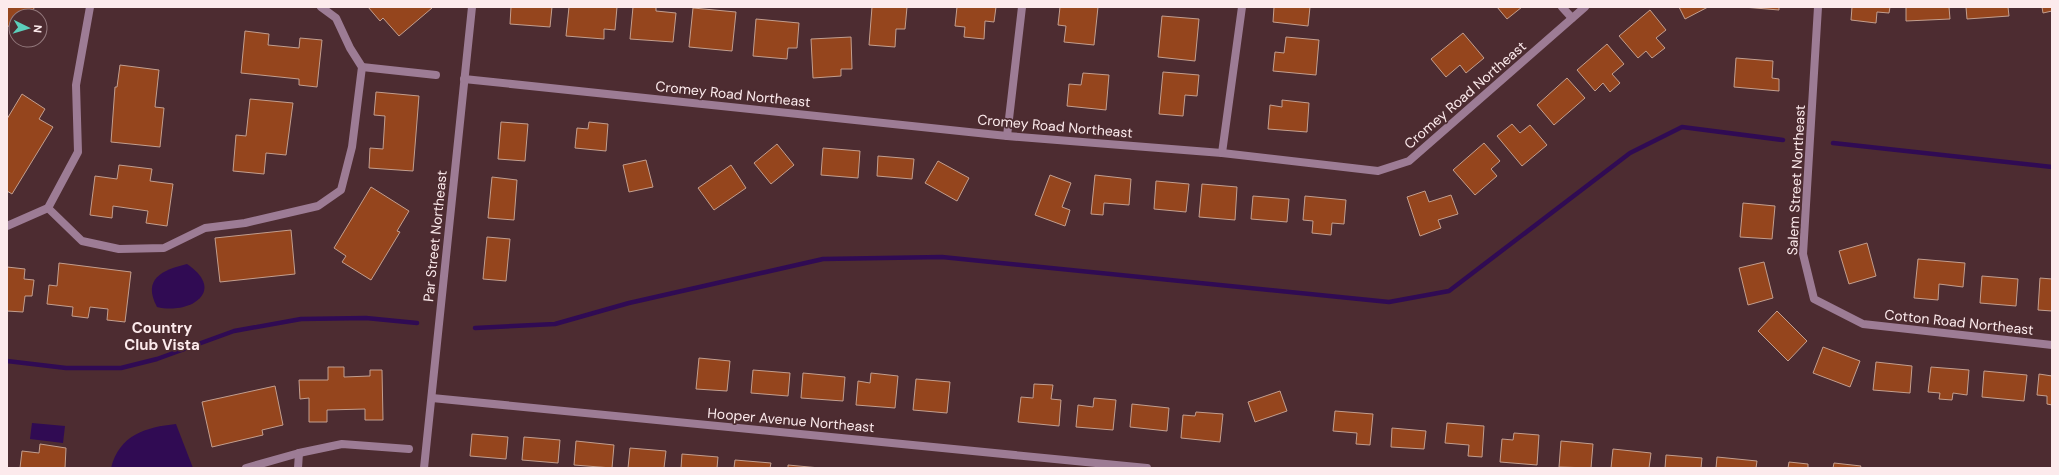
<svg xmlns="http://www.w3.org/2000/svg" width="2059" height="475" font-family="'DM Sans',sans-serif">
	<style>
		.water { fill: #300b53 }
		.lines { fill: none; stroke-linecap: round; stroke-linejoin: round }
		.stream { stroke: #300b53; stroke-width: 4.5 }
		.building { fill: #95451d; stroke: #c39e8e }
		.street { stroke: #9d7c95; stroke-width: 8 }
		.labels { text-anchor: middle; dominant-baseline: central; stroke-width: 3.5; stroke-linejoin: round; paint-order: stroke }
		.street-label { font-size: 14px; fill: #fceaec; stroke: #4d2c31 }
		.neighbourhood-label { font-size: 15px; font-weight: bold; fill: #fceaec; stroke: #4d2c31 }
	</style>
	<rect width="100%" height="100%" fill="#4d2c31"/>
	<g class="water">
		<path d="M187,264C228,292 188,315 157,307C142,279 162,270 187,264Z"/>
		<polygon points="32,423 65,426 63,443 30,439"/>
		<path d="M176,424L193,468H111C119,435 146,427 176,424Z"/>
	</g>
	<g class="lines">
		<g class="stream">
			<polyline points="1833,143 2052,167"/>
			<polyline points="475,328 555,324 629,303 823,259 942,257 1389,302 1449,291 1630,153 1682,127 1783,140"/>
			<polyline points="7,361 66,368 121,368 157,359 234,331 301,319 366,318 417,323"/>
		</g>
	</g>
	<g class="building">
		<polygon points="7,7 35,7 28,16 16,16 16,32 7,25"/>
		<polygon points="368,7 432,7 432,8 399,36 383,18 380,21"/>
		<polygon points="511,7 552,7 550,27 510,24"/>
		<polygon points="569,7 617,7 615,30 604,29 604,39 566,36"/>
		<polygon points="633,7 656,7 656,11 676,13 673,42 630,39"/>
		<polygon points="872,7 907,7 905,29 896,29 895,47 869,45"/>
		<polygon points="957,7 996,7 994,22 985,21 984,39 964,37 965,27 955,26"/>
		<polygon points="1060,7 1098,7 1094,45 1064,42 1066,26 1058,25"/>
		<polygon points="1274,7 1310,7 1308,26 1273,22"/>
		<polygon points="1497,7 1522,7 1507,19"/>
		<polygon points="1679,7 1708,7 1685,19"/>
		<polygon points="1743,7 1779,7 1779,10"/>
		<polygon points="1852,7 1890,7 1889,13 1877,12 1876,23 1851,20"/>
		<polygon points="1906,7 1949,7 1950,19 1906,21"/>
		<polygon points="1966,7 2008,7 2009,16 1967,19"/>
		<polygon points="2042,7 2052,7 2052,11 2043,13"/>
		<polygon points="693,8 736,12 732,51 689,47"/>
		<polygon points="1650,10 1666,30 1656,38 1665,48 1652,58 1646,51 1638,58 1619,36"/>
		<polygon points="1162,16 1199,19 1195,61 1158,57"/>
		<polygon points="756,19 799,23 797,48 788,48 787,59 753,56"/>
		<polygon points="245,31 269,34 268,45 299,48 300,38 322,40 317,87 299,85 299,79 241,73"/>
		<polygon points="1463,33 1484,58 1466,73 1460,65 1446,77 1431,59"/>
		<polygon points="851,37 852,69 841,69 841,76 813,78 811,39"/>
		<polygon points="1286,37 1319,40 1316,75 1273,71 1275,52 1284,53"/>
		<polygon points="1607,44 1624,64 1612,74 1620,83 1610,92 1603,83 1595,91 1577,70"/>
		<polygon points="1736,58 1773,61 1772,78 1779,79 1779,91 1734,87"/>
		<polygon points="120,65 159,70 155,107 164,108 160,147 111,142 115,87 117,87"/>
		<polygon points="1163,72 1199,75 1197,96 1185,95 1183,116 1159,114"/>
		<polygon points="1083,73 1109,75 1106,110 1067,106 1069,84 1081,85"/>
		<polygon points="1567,78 1585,98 1554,125 1537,105"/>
		<polygon points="376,92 419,96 413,171 369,168 370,148 383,149 385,116 374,115"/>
		<polygon points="22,94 45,109 39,119 53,127 12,194 7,191 7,119"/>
		<polygon points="250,99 293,103 286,155 266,153 264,174 233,171 236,135 246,136"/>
		<polygon points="1282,100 1309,103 1307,132 1268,129 1270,105 1282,107"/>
		<polygon points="501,122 528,124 525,161 498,159"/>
		<polygon points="589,122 608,124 606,151 575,148 577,128 588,129"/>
		<polygon points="1512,124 1520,133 1530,125 1547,145 1522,166 1497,136"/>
		<polygon points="1484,143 1500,161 1491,169 1497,176 1475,195 1453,170"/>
		<polygon points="777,144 794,165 771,184 754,163"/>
		<polygon points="823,148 860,151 858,178 821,175"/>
		<polygon points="878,156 914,159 912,179 877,176"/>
		<polygon points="646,160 653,187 629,192 623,165"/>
		<polygon points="938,161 969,178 957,201 925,183"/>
		<polygon points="119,165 152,169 150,181 173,184 167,226 146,223 148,211 113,206 112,218 90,215 95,176 117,179"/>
		<polygon points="731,165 746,188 714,210 698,188"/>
		<polygon points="1050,175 1071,183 1062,207 1070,210 1065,226 1035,215"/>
		<polygon points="1095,175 1131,179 1129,205 1104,203 1103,215 1091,214"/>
		<polygon points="492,177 517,180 514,220 488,218"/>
		<polygon points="1156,181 1189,184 1186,212 1154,209"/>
		<polygon points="1202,184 1237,187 1235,220 1199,217"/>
		<polygon points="371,187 409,211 397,231 400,232 371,280 342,262 346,256 334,248"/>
		<polygon points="1425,191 1429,202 1451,195 1458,214 1438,220 1441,228 1420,236 1407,197"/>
		<polygon points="1253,196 1289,199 1287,222 1251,219"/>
		<polygon points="1305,196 1346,200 1344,224 1332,223 1331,235 1312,233 1313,221 1303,220"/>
		<polygon points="1743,203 1775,206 1772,239 1740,237"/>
		<polygon points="291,230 295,274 220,282 215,238"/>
		<polygon points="487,237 510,239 506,281 483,279"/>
		<polygon points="1867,243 1876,276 1849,284 1839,251"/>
		<polygon points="1918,259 1965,263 1963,287 1939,284 1938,300 1914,298"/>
		<polygon points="1764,262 1773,298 1748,305 1739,268"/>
		<polygon points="59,263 131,272 125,322 107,320 108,309 90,307 88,318 72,316 73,307 47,304 49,285 57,286"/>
		<polygon points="7,267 25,269 24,279 34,280 32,296 25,296 23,312 7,311"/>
		<polygon points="1982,276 2018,279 2016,306 1980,303"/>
		<polygon points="2040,278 2052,279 2052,311 2038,310"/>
		<polygon points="1777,311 1807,341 1788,361 1758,331"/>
		<polygon points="1823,347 1860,361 1850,387 1813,373"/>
		<polygon points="699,358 730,361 727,391 696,389"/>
		<polygon points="1876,362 1912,366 1910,393 1873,390"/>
		<polygon points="328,367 344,367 344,377 370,376 370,370 382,370 383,420 365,420 365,409 327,410 327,422 309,422 309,398 300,399 299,380 328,380"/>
		<polygon points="1931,367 1969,370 1967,395 1953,393 1952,400 1939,399 1940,393 1928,392"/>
		<polygon points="753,370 790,373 788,396 751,393"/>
		<polygon points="1984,371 2027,375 2024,401 1982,397"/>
		<polygon points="803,373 845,377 843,401 801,398"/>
		<polygon points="871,373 898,376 895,408 856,405 858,381 870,383"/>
		<polygon points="2039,374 2052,376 2052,405 2047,404 2047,396 2037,395"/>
		<polygon points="916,379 950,382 947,413 913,410"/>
		<polygon points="1034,384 1053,385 1051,399 1061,400 1059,426 1018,422 1021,397 1033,398"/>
		<polygon points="275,386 283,425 262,430 263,435 212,447 202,402"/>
		<polygon points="1280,391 1287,411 1255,422 1248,402"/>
		<polygon points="1094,398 1116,400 1113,430 1076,427 1078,405 1093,407"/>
		<polygon points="1132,404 1169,408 1167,431 1130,427"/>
		<polygon points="1335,411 1373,414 1370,445 1356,444 1357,433 1333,431"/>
		<polygon points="1196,412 1223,414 1220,442 1181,438 1183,415 1195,416"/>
		<polygon points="1447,423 1484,426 1482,457 1468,456 1469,445 1445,443"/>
		<polygon points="1392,428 1426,431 1424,449 1391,447"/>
		<polygon points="1514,433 1539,435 1537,465 1500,462 1502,439 1513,440"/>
		<polygon points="472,434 508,437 506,459 470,456"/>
		<polygon points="524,437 560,440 558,463 522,460"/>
		<polygon points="576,441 614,445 612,468 574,465"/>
		<polygon points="1561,441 1593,444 1591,468 1559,467"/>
		<polygon points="40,444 66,448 65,468 20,468 22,451 39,453"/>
		<polygon points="630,448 666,451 664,468 628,468"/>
		<polygon points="1613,449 1651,453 1649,468 1611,468"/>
		<polygon points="682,454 718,457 717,468 681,468"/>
		<polygon points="1666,455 1702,458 1701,468 1665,468"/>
		<polygon points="1717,457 1757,461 1756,468 1716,468"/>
		<polygon points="735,460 771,463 770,468 734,468"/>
		<polygon points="1789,462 1808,464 1808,468 1788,468"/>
		<polygon points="1834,463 1861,466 1860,468 1833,468"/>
		<polygon points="788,465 820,468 788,468"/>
	</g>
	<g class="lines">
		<g class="street">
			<polyline points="1562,7 1572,18"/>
			<polyline points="1818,7 1803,254 1814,299 1863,324 2052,345"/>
			<polyline points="362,67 436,75"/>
			<polyline points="464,79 1007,136 1222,153 1378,171 1409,161 1585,7"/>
			<polyline points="1007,136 1022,7"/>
			<polyline points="1222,153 1242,7"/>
			<polyline points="48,208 82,241 119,249 164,248 205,228 245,223 318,206 341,190 352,147 362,67 350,48 336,18 321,7"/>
			<polyline points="7,226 48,208 78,152 76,85 90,7"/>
			<polyline points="432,398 1147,468"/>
			<polyline points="246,468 299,453 342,444 409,449"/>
			<polyline points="298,468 299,453"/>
			<polyline points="424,468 472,7"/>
		</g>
	</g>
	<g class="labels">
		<g class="street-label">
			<text transform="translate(733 94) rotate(6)">Cromey Road Northeast</text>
			<text transform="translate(1465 95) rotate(-41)">Cromey Road Northeast</text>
			<text transform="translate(1055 126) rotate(5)">Cromey Road Northeast</text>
			<text transform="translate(1796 180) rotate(-87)">Salem Street Northeast</text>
			<text transform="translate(435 236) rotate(-84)">Par Street Northeast</text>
			<text transform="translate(1959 322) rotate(6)">Cotton Road Northeast</text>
			<text transform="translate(791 420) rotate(5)">Hooper Avenue Northeast</text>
		</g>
		<g class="neighbourhood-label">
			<text x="162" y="328">Country<tspan x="162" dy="17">Club Vista</tspan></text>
		</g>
	</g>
	<rect width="2059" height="475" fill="none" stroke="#fceaec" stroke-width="16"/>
	<g transform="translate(28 28) rotate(95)"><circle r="19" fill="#4d2c31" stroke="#93787c"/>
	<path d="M0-3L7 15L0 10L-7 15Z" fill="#5ccebb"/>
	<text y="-6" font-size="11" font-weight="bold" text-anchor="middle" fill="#fceaec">N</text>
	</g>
</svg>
